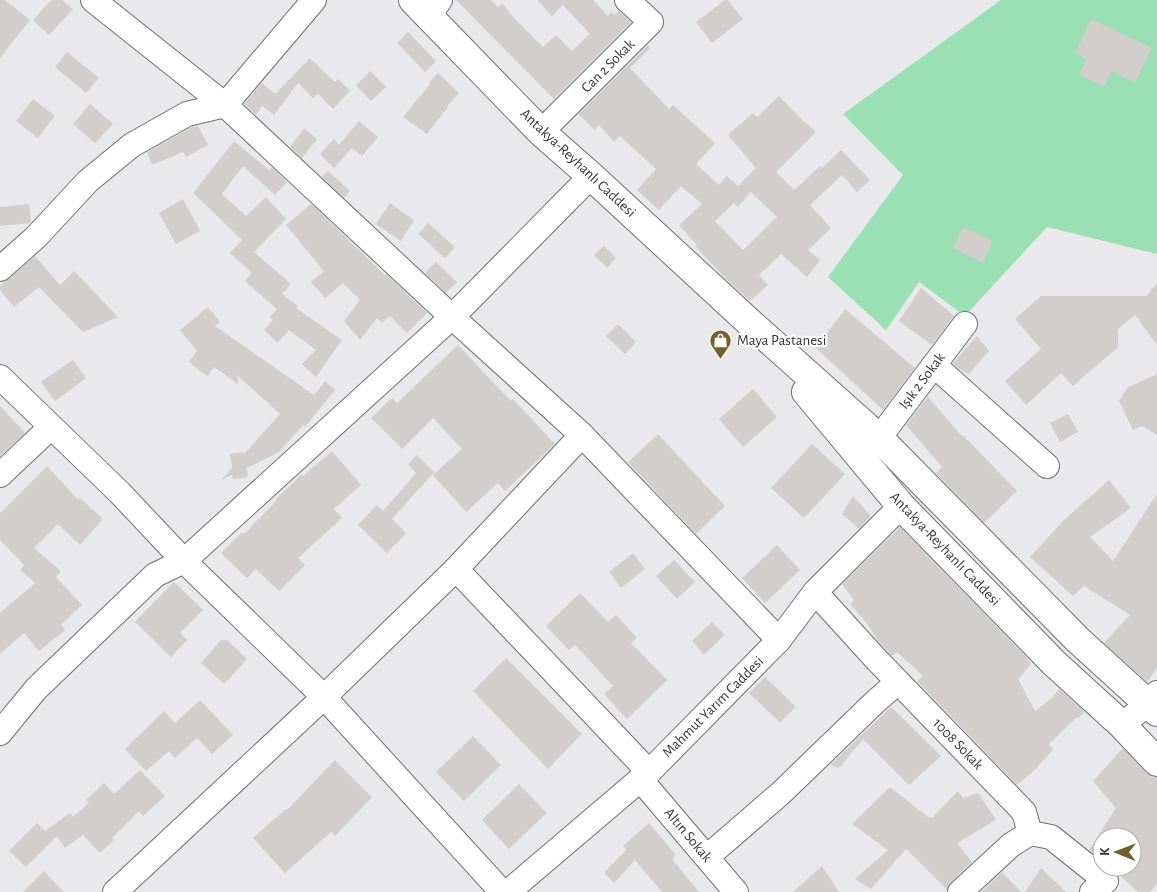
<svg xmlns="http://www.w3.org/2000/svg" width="1157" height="892" font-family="'Alegreya Sans',sans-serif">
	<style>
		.green { fill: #9bdfb4 }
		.building { fill: #d1cecc; fill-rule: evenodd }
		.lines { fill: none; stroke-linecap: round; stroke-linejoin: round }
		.minor-casing { stroke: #6f6f72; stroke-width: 26 }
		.major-casing { stroke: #6f6f72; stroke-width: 30 }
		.minor { stroke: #fff; stroke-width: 24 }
		.major { stroke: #fff; stroke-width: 28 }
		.labels { text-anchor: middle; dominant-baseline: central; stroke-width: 4.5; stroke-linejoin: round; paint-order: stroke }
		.street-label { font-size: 15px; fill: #353536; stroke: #fff }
		.poi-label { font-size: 15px; fill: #353536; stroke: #fff; text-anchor: start }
	</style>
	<rect width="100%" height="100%" fill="#e9e9ec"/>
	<polygon class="green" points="1001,0 1157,0 1157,254 1047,227 965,316 919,282 886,330 828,277 903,175 843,114"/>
	<g class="building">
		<polygon points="0,0 5,0 30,20 0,58"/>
		<polygon points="51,0 62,0 73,9 49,35 33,20"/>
		<polygon points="456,0 491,0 498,7 502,3 514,18 543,47 556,35 572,51 590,34 563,5 552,16 537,0 593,0 608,16 611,12 614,15 619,11 631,22 554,99"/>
		<polygon points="725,0 728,0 743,19 712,43 696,22"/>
		<polygon points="1091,19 1152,48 1135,83 1112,71 1104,87 1079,74 1086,59 1075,53"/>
		<polygon points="408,32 436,61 425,72 397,43"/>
		<path d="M648,45L650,48L630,68L669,109L673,105L715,143L696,164L719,185L727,176L738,186L756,168L728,135L753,113L757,117L779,96L804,122H805L816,132L776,172L794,190L820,166L822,168L841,150L870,180L857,192L842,175L810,205L831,228L808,250L820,260L807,277L781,254L759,275L768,285L750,301L726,279L695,246L697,245L679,225L702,204L681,186L659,210L637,190L656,169L620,136L614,142L599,125L595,130L578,114ZM751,192L777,217L743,250L715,221L734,203L738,207Z"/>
		<polygon points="67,52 99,78 86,93 55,67"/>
		<polygon points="310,58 335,82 338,79 350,91 333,109 318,94 313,98 298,83 274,115 262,106 256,115 244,104 262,83 275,94"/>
		<polygon points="370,71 386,87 371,101 356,85"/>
		<polygon points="438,73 459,93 447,106 448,107 427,134 403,117 430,84 429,83"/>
		<polygon points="33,99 55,116 38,138 16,121"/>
		<polygon points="90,104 113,124 95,143 73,124"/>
		<polygon points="359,121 378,137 362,156 352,148 334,168 320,154 334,139 339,145"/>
		<polygon points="198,126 208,145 186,157 183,152 152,165 147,152 192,127"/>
		<polygon points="304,128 317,139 302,158 290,147"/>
		<polygon points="234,141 269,170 272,167 287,182 275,195 243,166 222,194 246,216 266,197 286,219 254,252 291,284 282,294 298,306 296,308 342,340 316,377 302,364 316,350 289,330 278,343 264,330 273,320 270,317 277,309 245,281 252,273 230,253 242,240 193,193"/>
		<polygon points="328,171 350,191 344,198 322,177"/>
		<polygon points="183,199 200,231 176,244 159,213"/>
		<polygon points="390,203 414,220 401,241 376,224"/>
		<polygon points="29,204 31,223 0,226 0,207"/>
		<polygon points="311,204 385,275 386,274 427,313 407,333 390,316 382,323 377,318 360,340 344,321 360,300 343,283 325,298 311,282 324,271 286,225"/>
		<polygon points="428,223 455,247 445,258 418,234"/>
		<polygon points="963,227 993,241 983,263 953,248"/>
		<polygon points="604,246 616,258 607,268 594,255"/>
		<polygon points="35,256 60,285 74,271 118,317 83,332 39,287 14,307 0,290 0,286"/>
		<polygon points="436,262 457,282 446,293 425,273"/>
		<polygon points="1157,283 1157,345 1135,315 1118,329 1118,347 1073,386 1061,373 1026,405 1005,381 1041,349 1015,319 1041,296 1147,296"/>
		<polygon points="921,288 954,316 932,345 899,321"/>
		<polygon points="208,307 220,322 215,326 314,395 325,381 335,390 305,427 303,425 279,452 247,468 248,477 233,479 232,475 221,480 232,468 230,454 244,452 244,454 280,414 237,375 238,384 214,367 207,376 189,362 197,351 180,330"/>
		<polygon points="845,309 915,368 883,410 816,348"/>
		<polygon points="618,324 636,342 625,354 606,336"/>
		<polygon points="977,336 989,351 969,374 959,369 953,363"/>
		<polygon points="458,345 511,401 513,399 555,444 505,491 498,483 466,512 433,475 462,449 433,418 402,449 371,418 392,398 397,403"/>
		<polygon points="73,360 86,378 55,401 41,382"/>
		<polygon points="1157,374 1157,435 1142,426 1133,430 1119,401 1127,388"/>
		<polygon points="753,389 777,417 743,447 719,419"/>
		<polygon points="928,397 962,436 963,435 1017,491 984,523 936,473 942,467 906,425"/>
		<polygon points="0,406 25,433 0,456"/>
		<polygon points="1068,414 1078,432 1060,442 1050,423"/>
		<polygon points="658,434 725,506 696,534 628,462"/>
		<polygon points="812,444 845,474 804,518 771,488"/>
		<polygon points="332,451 361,485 334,509 342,518 298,558 305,565 279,591 256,569 247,578 221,553 242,532 244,534 277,500 276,499 302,474 303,476"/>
		<polygon points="417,455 434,472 392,519 406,533 387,553 358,525 377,505 383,511 416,473 408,464"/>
		<polygon points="47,466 78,500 80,498 103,519 80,545 58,524 34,548 61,571 56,577 82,605 61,625 65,630 39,651 24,633 0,654 0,613 35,583 20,570 24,565 0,540 0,513"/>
		<polygon points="1109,480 1131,508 1090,537 1113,561 1157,494 1157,668 1147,682 1104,643 1130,615 1084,586 1073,596 1030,557 1064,520"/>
		<polygon points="853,496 871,516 859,529 842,514"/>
		<polygon points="900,527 1026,657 1031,664 1018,679 1035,711 1053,697 1059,689 1085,712 1078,718 1077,717 1049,744 1053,749 1037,768 1017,785 917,681 923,676 897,652 892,656 879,642 865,621 850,604 854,600 842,584"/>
		<polygon points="777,545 800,570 765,603 742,578"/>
		<polygon points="633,553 645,569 621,588 609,572"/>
		<polygon points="674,560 695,582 677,599 656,576"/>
		<polygon points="174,582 203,610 180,633 187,640 171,657 135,622"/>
		<polygon points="580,593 608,622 616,615 637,638 631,643 667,680 627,719 604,694 613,686 575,645 569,650 546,626"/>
		<polygon points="712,622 725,635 704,655 692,641"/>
		<polygon points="221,640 227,640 247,659 224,684 201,663"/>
		<polygon points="506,658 582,734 548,769 473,691"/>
		<polygon points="765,677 796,707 780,723 749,693"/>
		<polygon points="200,700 233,735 212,754 197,738 175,758 169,751 146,771 125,749 164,711 175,723"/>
		<polygon points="891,707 941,756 909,785 863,739 839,768 830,765"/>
		<polygon points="473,736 501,765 464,801 436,772"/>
		<polygon points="1123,748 1146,773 1152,777 1157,777 1157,884 1150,892 1138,892 1111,867 1132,867 1132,837 1102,837 1102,860 1089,850 1116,808 1093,781"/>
		<polygon points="335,760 372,797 335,836 331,832 285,873 253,838 286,809 287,810"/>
		<polygon points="140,770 165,796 143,816 139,811 112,838 114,840 100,853 83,835 65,848 57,836 26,867 9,851 37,823 45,831 70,813 73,817 89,803 86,800 104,783 114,794"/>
		<polygon points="519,784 547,813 509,849 482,820"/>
		<polygon points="890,787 929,818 930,816 932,818 958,791 963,798 978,793 996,820 957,843 972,862 951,882 947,890 906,849 871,889 855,879 888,850 852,824"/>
		<polygon points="649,823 676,855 672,859 699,892 662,892 635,860 614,883 604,873 626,850 623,846"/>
		<polygon points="822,866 839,892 793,892"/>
		<polygon points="1041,868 1066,892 1025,892"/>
		<polygon points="44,871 64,892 23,892"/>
		<polygon points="1002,872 1021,892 981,892 982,891"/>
	</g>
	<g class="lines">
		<defs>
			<g id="minor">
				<polyline points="93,0 225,105 452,317 582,435 779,640"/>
				<polyline points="429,16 440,0"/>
				<polyline points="541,132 651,22 627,0"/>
				<polyline points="0,269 36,237 88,181 132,145 187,114 225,105 314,0"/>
				<polyline points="934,365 1047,466"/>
				<polyline points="0,377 120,493 184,561 324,697 502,892"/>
				<polyline points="879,438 965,324"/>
				<polyline points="0,475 51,427"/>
				<polyline points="456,569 582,435"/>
				<polyline points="815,592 875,658 1024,812 1030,833 1051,837 1106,881 1092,892"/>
				<polyline points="1122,725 1149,703 1157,693"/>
				<polyline points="0,733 36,689 155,575 184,561 452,317 591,176"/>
				<polyline points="640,779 736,892"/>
				<polyline points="707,857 781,793 875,702 898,682"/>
				<polyline points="115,892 324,697 456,569 649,772"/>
				<polyline points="508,892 649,772 779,640 815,592 901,506"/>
				<polyline points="960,892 1011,845 1030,833"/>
			</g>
			<g id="major">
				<polyline points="413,0 541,132 591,176 748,321 879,438 1078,640 1157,712"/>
				<polyline points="806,392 901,506 1054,663 1122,725 1157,762"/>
			</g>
		</defs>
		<use href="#minor" class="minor-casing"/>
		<use href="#major" class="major-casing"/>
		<use href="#minor" class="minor"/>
		<use href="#major" class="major"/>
	</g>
	<defs>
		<symbol id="shop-pin" viewBox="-11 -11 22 30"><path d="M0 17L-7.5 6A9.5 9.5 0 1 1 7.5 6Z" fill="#74602f" stroke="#fff"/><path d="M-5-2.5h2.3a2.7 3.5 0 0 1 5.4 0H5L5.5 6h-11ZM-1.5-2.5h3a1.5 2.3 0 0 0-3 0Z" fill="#fff"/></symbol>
	</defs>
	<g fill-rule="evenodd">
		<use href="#shop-pin" x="708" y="328" width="25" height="34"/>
	</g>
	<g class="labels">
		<g class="street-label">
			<text transform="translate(608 66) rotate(-45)">Can 2 Sokak</text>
			<text transform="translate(578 163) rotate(43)">Antakya-Reyhanlı Caddesi</text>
			<text transform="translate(922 381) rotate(-53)">Işık 2 Sokak</text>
			<text transform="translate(945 549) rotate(46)">Antakya-Reyhanlı Caddesi</text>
			<text transform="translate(713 707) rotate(-45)">Mahmut Yarım Caddesi</text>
			<text transform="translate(958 744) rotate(46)">1008 Sokak</text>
			<text transform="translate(688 835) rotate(50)">Altın Sokak</text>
		</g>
		<g class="poi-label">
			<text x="737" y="340">Maya Pastanesi</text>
		</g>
	</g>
	<g transform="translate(1117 852) rotate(271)"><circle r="24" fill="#ffffff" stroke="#aeaeaf"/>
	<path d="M0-4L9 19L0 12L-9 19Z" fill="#74602f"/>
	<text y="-8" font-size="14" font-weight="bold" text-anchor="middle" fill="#353536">K</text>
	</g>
</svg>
